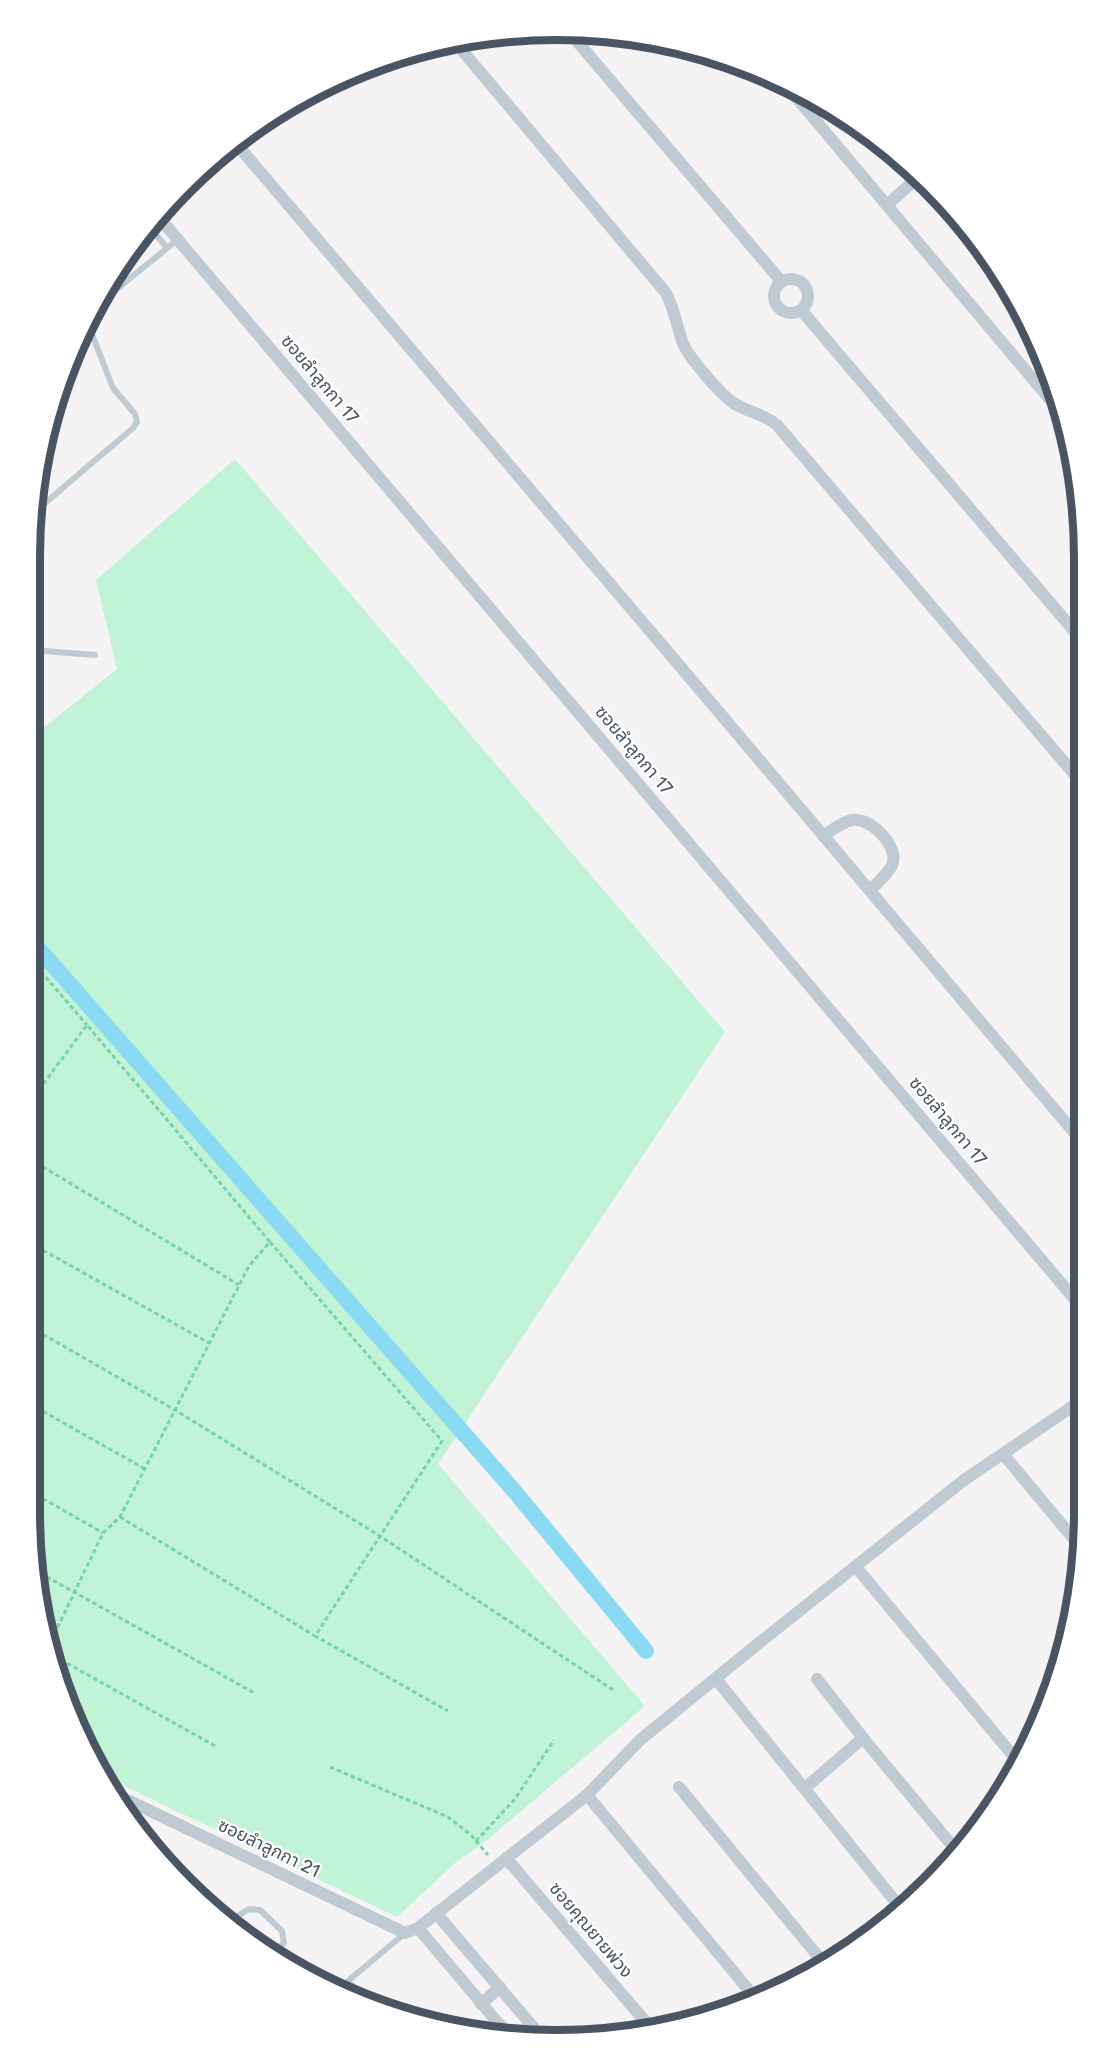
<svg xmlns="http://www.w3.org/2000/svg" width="1115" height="2070" font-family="Rubik,'Noto Sans Thai',sans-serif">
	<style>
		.green { fill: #c1f3d6 }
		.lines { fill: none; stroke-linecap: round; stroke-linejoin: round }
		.canal { stroke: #8bdaf3; stroke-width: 16 }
		.path { stroke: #76d4a8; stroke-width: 3; stroke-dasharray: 4.5 3; stroke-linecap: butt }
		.lane { stroke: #c0cad3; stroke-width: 6 }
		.street { stroke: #c0cad3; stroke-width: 12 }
		.labels { text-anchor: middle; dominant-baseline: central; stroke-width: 4.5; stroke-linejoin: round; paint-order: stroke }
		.street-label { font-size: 18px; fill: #495562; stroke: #fff }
		.rim { fill: none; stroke: #495562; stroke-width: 8 }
	</style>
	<rect width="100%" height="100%" fill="#f5f3f3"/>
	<polygon class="green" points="235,459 725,1032 438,1464 645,1706 487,1840 455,1863 397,1917 110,1779 58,1682 30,1512 31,738 117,669 96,580"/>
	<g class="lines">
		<polyline class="canal" points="31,940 516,1493 646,1651"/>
		<g class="path">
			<polyline points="31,960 87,1025"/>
			<polyline points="30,1085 40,1089"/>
			<polyline points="30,1102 87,1025 270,1242 249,1266 120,1517 103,1533 51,1641"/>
			<polyline points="30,1159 239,1285"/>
			<polyline points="270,1242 442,1441 315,1636 448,1711"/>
			<polyline points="30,1243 209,1343"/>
			<polyline points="30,1327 175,1410 380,1536 613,1690"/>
			<polyline points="30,1404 145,1469"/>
			<polyline points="30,1491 103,1533"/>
			<polyline points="120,1517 315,1636"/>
			<polyline points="40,1573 256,1694"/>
			<polyline points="54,1656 217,1747"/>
			<polyline points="330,1767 448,1817 471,1835 488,1855"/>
			<polyline points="476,1841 515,1799 554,1740"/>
		</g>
		<g class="lane">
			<polyline points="238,147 260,124"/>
			<polyline points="149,226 167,248"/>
			<polyline points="95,307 177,240"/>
			<polyline points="34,504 45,503 133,428 137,422 135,414 113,388 88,324"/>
			<polyline points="31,650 95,655"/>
			<polyline points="231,1920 249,1909 260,1910 282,1931 284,1943 272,1954"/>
			<polyline points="348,1981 360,1994"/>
			<polyline points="342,1986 405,1933"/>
		</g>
		<g class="street">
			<polyline points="570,33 781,281"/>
			<path d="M455,42L666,293C674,309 677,325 682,341C687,356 719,392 732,402C746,412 763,413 777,425L1081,782"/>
			<polyline points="785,84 1063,415"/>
			<polyline points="234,141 718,711 1083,1143"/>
			<polyline points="887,205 919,176"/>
			<polyline points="157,215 1083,1309"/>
			<circle cx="791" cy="296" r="17"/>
			<polyline points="801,310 1081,639"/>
			<path d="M823,836C832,830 842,822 852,820C870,817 897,844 893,862C891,872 876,883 870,891"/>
			<polyline points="1003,1454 1083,1550"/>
			<polyline points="856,1567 1020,1764"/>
			<polyline points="716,1679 903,1911"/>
			<polyline points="817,1679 863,1738 955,1849"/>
			<polyline points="679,1787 822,1961"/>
			<polyline points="805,1788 863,1738"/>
			<polyline points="587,1795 757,2000"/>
			<polyline points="119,1796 405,1933 418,1928 587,1795 640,1740 754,1647 964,1480 1082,1400"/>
			<polyline points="506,1858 649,2026"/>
			<polyline points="436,1913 539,2034"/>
			<polyline points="418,1928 499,2024 506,2030"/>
			<polyline points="481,2004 500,1987"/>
		</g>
	</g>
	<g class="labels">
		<g class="street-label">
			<text transform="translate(320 379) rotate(50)">ซอยลำลูกกา 17</text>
			<text transform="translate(634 750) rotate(50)">ซอยลำลูกกา 17</text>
			<text transform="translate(948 1121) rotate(50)">ซอยลำลูกกา 17</text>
			<text transform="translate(269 1848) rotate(26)">ซอยลำลูกกา 21</text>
			<text transform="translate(591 1930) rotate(50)">ซอยคุณยายพ่วง</text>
		</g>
	</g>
	<path d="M0 0H1115V2070H0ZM557 40H557A517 517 0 0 1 1074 557V1513A517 517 0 0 1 557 2030H557A517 517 0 0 1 40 1513V557A517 517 0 0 1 557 40Z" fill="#fff" fill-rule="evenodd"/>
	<path class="rim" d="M557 40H557A517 517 0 0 1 1074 557V1513A517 517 0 0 1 557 2030H557A517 517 0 0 1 40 1513V557A517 517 0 0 1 557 40Z"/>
</svg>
